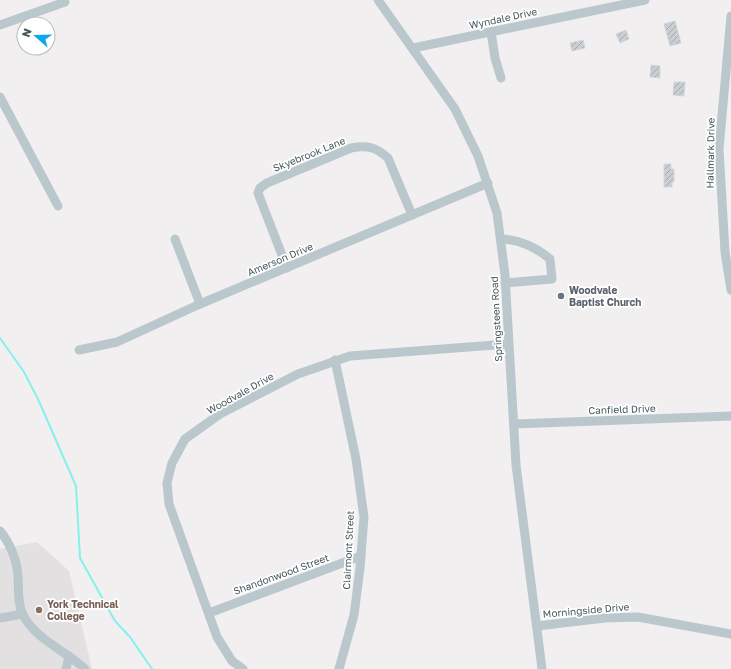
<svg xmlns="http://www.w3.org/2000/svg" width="731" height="669" font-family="'Golos Text',sans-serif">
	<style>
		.education { fill: #e3e0e2 }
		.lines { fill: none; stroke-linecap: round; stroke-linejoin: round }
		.stream { stroke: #86f0eb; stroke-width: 2 }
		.building { fill: url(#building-hatch); stroke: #d3d7db }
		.minor { stroke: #bac8cd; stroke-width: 9 }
		.worship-dot { fill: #6b7280; stroke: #fff; stroke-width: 1.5 }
		.education-dot { fill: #8d6e63; stroke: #fff; stroke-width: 1.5 }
		.labels { text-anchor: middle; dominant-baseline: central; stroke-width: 3.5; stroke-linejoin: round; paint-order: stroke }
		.street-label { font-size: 10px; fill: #46585e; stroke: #fff }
		.worship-label { font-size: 10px; font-weight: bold; fill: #5b616d; stroke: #fff; text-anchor: start }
		.education-label { font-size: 10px; font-weight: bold; fill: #785e54; stroke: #fff; text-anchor: start }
	</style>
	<defs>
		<pattern id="building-hatch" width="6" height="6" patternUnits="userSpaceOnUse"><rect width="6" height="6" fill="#c9ced2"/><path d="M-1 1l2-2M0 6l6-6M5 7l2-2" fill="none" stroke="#a5aaae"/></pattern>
	</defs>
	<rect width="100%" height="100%" fill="#f2eff0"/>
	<polygon class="education" points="37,542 69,571 92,669 0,669 0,549"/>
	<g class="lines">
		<polyline class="stream" points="0,338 24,372 38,399 76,486 80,558 115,621 130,637 152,669"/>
	</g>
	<g class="building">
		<polygon points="675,21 681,43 670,46 664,24"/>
		<polygon points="626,30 629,39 620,43 616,34"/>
		<polygon points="583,40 585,48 572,51 570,43"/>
		<polygon points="651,65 660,66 660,78 650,77"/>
		<polygon points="674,82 685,82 684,96 673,95"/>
		<polygon points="664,164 671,164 671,169 674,169 674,182 672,182 672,187 664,187"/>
	</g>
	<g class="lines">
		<g class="minor">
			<polyline points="378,0 455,109 478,156 497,213 505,275 516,465 542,669"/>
			<polyline points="731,16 719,149 725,252 731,290"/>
			<polyline points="0,25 65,2"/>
			<polyline points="491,32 495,58 501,78"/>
			<polyline points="413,48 645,0"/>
			<polyline points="0,97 58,206"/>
			<polyline points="175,239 200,304"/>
			<path d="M501,239C519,239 537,248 550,259L552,279L505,283"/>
			<path d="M287,268L258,193L260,188L267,183L351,148C367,145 376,147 388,158L412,215"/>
			<polyline points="79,350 117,342 200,304 488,183"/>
			<polyline points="335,360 356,459 364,517 360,568 354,615 339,669"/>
			<polyline points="514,424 731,416"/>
			<path d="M0,531C10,543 17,560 18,576C19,589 17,603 23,615C36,640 65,650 85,669"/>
			<polyline points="209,613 361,556"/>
			<polyline points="0,618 23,614"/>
			<polyline points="537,626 605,618 638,617 731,634"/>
			<polyline points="66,669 69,656"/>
			<polyline points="243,669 232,661 217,637 169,504 167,483 172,463 185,439 220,414 298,374 350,356 508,344"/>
		</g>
	</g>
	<circle class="worship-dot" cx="561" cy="296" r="4"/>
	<circle class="education-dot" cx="39" cy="610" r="4"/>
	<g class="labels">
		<g class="street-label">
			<text transform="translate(503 18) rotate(-12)">Wyndale Drive</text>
			<text transform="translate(710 153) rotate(-89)">Hallmark Drive</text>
			<text transform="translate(309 154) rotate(-22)">Skyebrook Lane</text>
			<text transform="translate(280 259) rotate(-23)">Amerson Drive</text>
			<text transform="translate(496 319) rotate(-93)">Springsteen Road</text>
			<text transform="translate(240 393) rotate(-29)">Woodvale Drive</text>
			<text transform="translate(622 409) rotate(-2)">Canfield Drive</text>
			<text transform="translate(348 550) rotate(-87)">Clairmont Street</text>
			<text transform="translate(281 574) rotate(-20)">Shandonwood Street</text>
			<text transform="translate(586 610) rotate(-5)">Morningside Drive</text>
		</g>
		<g class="worship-label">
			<text x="569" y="290">Woodvale<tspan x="569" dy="12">Baptist Church</tspan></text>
		</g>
		<g class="education-label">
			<text x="47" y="604">York Technical<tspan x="47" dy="12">College</tspan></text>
		</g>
	</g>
	<g transform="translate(36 36) rotate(290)"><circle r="19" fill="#ffffff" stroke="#b5bcbf"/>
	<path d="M0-3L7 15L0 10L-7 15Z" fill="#10a7ea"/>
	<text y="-6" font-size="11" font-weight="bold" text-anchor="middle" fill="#46585e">N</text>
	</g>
</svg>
